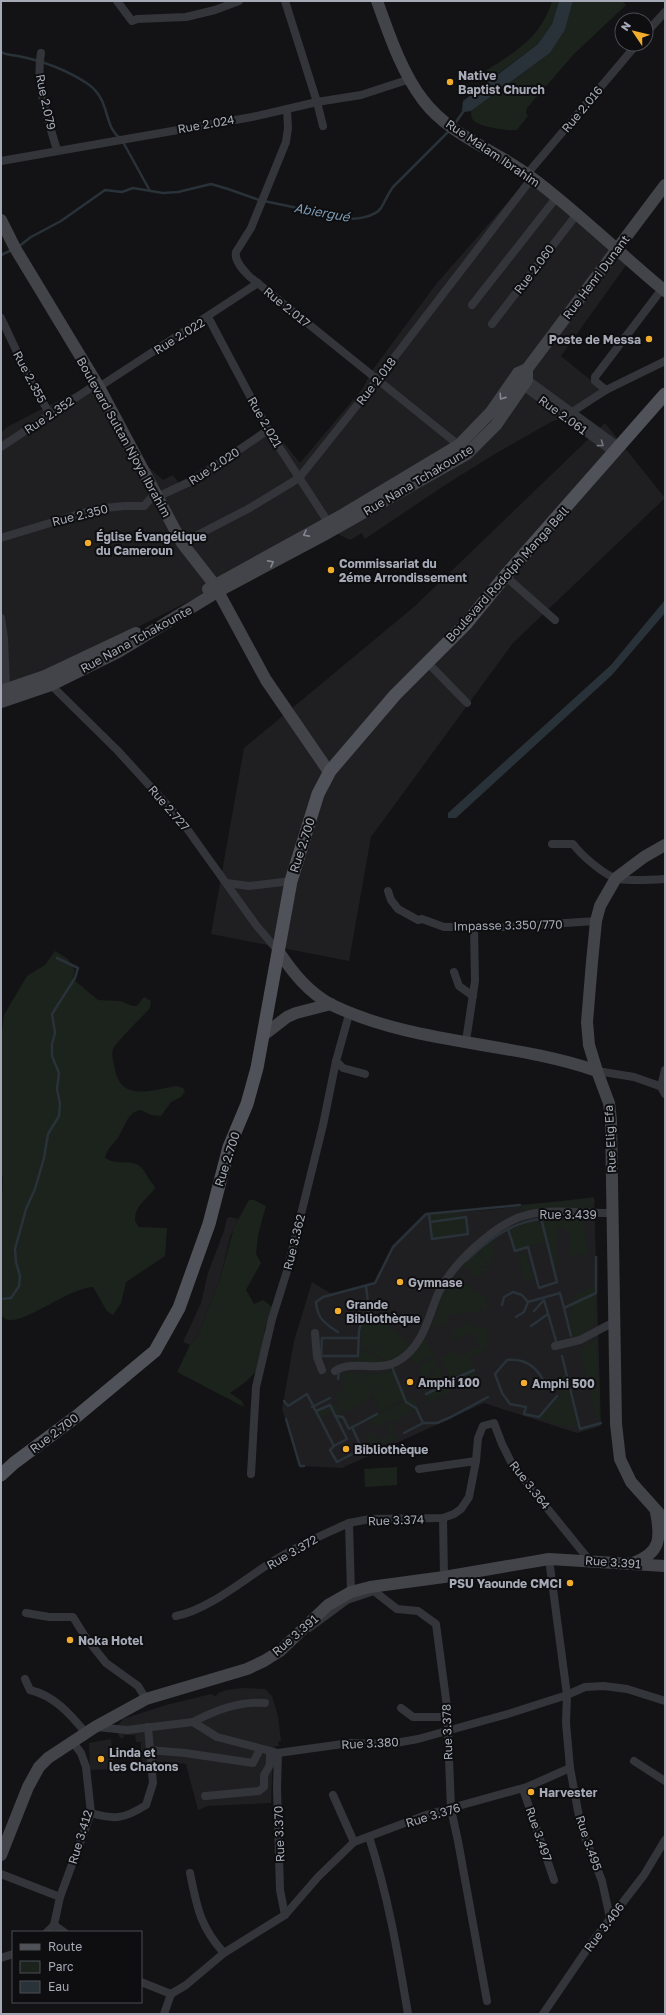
<svg xmlns="http://www.w3.org/2000/svg" width="666" height="2015" font-family="'Golos Text',sans-serif">
	<style>
		.built { fill: #1f1f22 }
		.green { fill: #1b231c }
		.water { fill: #293239 }
		.lines { fill: none; stroke-linecap: round; stroke-linejoin: round }
		.stream { stroke: #293239; stroke-width: 2.5 }
		.street { stroke: #34353a; stroke-width: 8 }
		.secondary { stroke: #42444a; stroke-width: 12 }
		.primary { stroke: #505259; stroke-width: 13 }
		.oneway { stroke: #828690 }
		.oneway2 { stroke: #72757e }
		.poi-dot { fill: #f3ad2d; stroke: #0e0e10; stroke-width: 1.5 }
		.labels { text-anchor: middle; dominant-baseline: central; stroke-width: 4; stroke-linejoin: round; paint-order: stroke }
		.poi-label { font-size: 12px; font-weight: bold; fill: #a5aab6; stroke: #0e0e10; text-anchor: start }
		.street-label { font-size: 12px; fill: #a5aab6; stroke: #0e0e10 }
		.water-label { font-size: 13px; font-style: italic; fill: #7b99b1; stroke: #0e0e10 }
	</style>
	<rect width="100%" height="100%" fill="#131315"/>
	<g class="built">
		<polygon points="528,179 627,264 561,356 604,391 569,416 551,422 493,455 439,489 365,539 362,533 350,540 334,532 211,590 51,671 11,685 1,681 1,433 7,427 65,397 94,385 133,453 163,480 173,475 179,483 270,425 300,463 363,388 371,372 437,283"/>
		<polygon points="605,423 665,498 513,643 371,837 349,961 211,934 244,748 415,606"/>
		<polygon points="594,1197 601,1426 577,1433 484,1403 342,1468 300,1466 282,1409 294,1341 312,1282 330,1293 349,1291 375,1283 393,1247 426,1214 489,1210"/>
		<polygon points="230,1217 238,1219 230,1237 220,1279 197,1338 190,1345 183,1342 201,1303 208,1273 224,1231 227,1218"/>
		<polygon points="242,1688 265,1689 272,1696 278,1716 281,1741 278,1742 279,1746 275,1746 273,1755 271,1803 208,1806 198,1810 186,1764 175,1763 144,1769 138,1750 141,1750 141,1742 136,1742 135,1735 123,1735 124,1738 120,1738 118,1734 118,1725 123,1719 166,1705 211,1694 215,1696 218,1694 218,1693 227,1690"/>
		<polygon points="111,1739 114,1769 90,1770 89,1743"/>
	</g>
	<g class="green">
		<path d="M552,1H559L552,24L538,44L492,78L487,70C517,51 541,37 552,1Z"/>
		<path d="M573,1H623L626,5L574,54L527,108L526,113L528,116L517,130C508,131 479,127 473,120C471,118 471,115 471,111L550,53L565,30Z"/>
		<path d="M55,951L68,959L75,971L73,978L75,981L98,1000L120,1001L133,1006H137L144,997L151,1001L150,1008C144,1015 116,1042 113,1049C111,1055 114,1064 115,1070C122,1102 152,1090 176,1086L183,1088L185,1091L181,1097L171,1102L161,1116L151,1115L141,1110C127,1111 124,1130 117,1139C111,1146 107,1149 105,1158C115,1165 125,1160 136,1164C146,1168 146,1178 154,1185L155,1188C147,1200 135,1204 135,1221L139,1227L167,1228L165,1256L126,1282L121,1303L113,1315L107,1311L93,1287C69,1288 28,1322 9,1320C7,1320 3,1317 1,1316V1213L3,1179L1,1171V1039L4,1015L27,976L45,965Z"/>
		<polygon points="594,1198 595,1202 591,1203 590,1207 526,1212 520,1205"/>
		<path d="M249,1200H254L266,1206L258,1235L256,1254L261,1263L246,1290L254,1304L263,1300L272,1307C272,1316 268,1320 265,1328C264,1332 265,1336 265,1340C261,1371 255,1376 230,1393L242,1401L244,1407L177,1372L190,1345L197,1338L220,1279L234,1227Z"/>
		<polygon points="459,1211 460,1218 466,1217 468,1234 432,1239 430,1222 454,1218 431,1221 430,1214"/>
		<polygon points="537,1219 542,1226 547,1241 515,1251 508,1228"/>
		<polygon points="583,1219 588,1254 570,1256 569,1232 565,1232 565,1227 557,1227 556,1272 541,1220"/>
		<polygon points="495,1237 492,1265 477,1251"/>
		<polygon points="476,1252 490,1266 469,1268 490,1268 477,1279 468,1268 460,1268"/>
		<polygon points="525,1252 534,1279 525,1282 518,1255"/>
		<path d="M455,1276C463,1287 478,1288 487,1302L486,1310L447,1316L448,1324L435,1326L433,1324C436,1305 443,1290 455,1276Z"/>
		<path d="M595,1285V1324L587,1330L582,1338H574C567,1321 569,1311 576,1294Z"/>
		<path d="M370,1313L380,1318L411,1346C404,1352 395,1362 386,1362L375,1353L362,1347L360,1328Z"/>
		<polygon points="471,1322 474,1327 484,1327 488,1332 486,1349 469,1358 479,1380 469,1385 465,1379 459,1382 460,1385 455,1387 441,1358 455,1351 459,1357 480,1346 473,1332 454,1341 452,1331"/>
		<polygon points="425,1337 434,1355 416,1364 408,1357"/>
		<polygon points="596,1339 600,1418 597,1420 580,1349"/>
		<path d="M361,1350C369,1352 377,1355 382,1363H355Z"/>
		<polygon points="436,1358 437,1361 426,1382 418,1366"/>
		<polygon points="438,1363 444,1378 428,1387 429,1381"/>
		<polygon points="395,1371 406,1397 381,1411 363,1375"/>
		<polygon points="341,1372 362,1373 372,1397 344,1413 335,1395 344,1387"/>
		<polygon points="565,1375 578,1427 568,1427 535,1418 549,1408 559,1394 554,1378"/>
		<polygon points="447,1381 452,1391 429,1402 425,1392"/>
		<polygon points="411,1398 414,1398 418,1407 394,1422 392,1420 373,1427 370,1420 378,1414"/>
		<polygon points="330,1405 337,1405 343,1417 337,1420 333,1412 318,1420 314,1412"/>
		<polygon points="391,1424 395,1439 372,1448 366,1435 372,1432 377,1442 391,1435 386,1425"/>
		<polygon points="397,1467 397,1485 365,1487 364,1469"/>
	</g>
	<g class="water">
		<polygon points="559,1 573,1 565,30 550,53 471,111 464,112 462,110 463,101 538,44 552,24"/>
		<polygon points="665,600 665,613 612,675 456,818 448,818 448,813 611,665"/>
	</g>
	<g class="lines">
		<g class="stream">
			<path d="M1,52C7,56 11,54 18,56C43,61 67,70 88,84C111,100 103,126 120,138"/>
			<polyline points="454,125 465,109"/>
			<polyline points="123,142 150,191"/>
			<path d="M18,247L31,237L61,221L105,190L122,192L133,188L163,193L178,192L211,184L228,189L259,200L346,218C355,220 375,217 381,208C385,201 388,194 393,187L450,130"/>
			<polyline points="1,255 12,250"/>
			<polyline points="429,1214 432,1239 468,1234 466,1217 430,1222"/>
			<polyline points="508,1229 515,1251 528,1247 539,1288 557,1282 541,1218"/>
			<path d="M466,1261C511,1219 534,1214 595,1219"/>
			<polyline points="1,1299 11,1298 19,1286 20,1276 16,1262 15,1249 26,1209 35,1189 44,1158 48,1134 59,1116 60,1104 57,1089 59,1073 52,1056 52,1044 55,1033 52,1014 75,978 78,968 57,958"/>
			<polyline points="528,1302 560,1293 564,1308 596,1293 596,1257"/>
			<polyline points="502,1305 504,1297 513,1292 522,1295 528,1302 524,1312 516,1317"/>
			<polyline points="564,1308 571,1336"/>
			<polyline points="534,1311 544,1300 556,1341"/>
			<polyline points="531,1326 548,1314"/>
			<path d="M338,1332C325,1324 317,1318 316,1302L323,1297L375,1283L393,1247L426,1214L520,1205"/>
			<polyline points="358,1338 322,1338 321,1356 358,1356 359,1331 362,1319 364,1319 369,1311 366,1286"/>
			<polyline points="562,1356 580,1429 601,1423"/>
			<polyline points="392,1367 406,1402 416,1408 423,1423"/>
			<polyline points="338,1379 339,1371"/>
			<polyline points="452,1380 474,1370"/>
			<path d="M551,1382L545,1384C538,1368 526,1358 507,1360L495,1374L502,1393L510,1404L526,1407L524,1414L539,1417L557,1396"/>
			<polyline points="426,1394 447,1384"/>
			<polyline points="284,1401 288,1406 307,1394 334,1446 330,1450 337,1462 362,1449 352,1427"/>
			<polyline points="312,1407 330,1398"/>
			<polyline points="316,1411 330,1405 347,1439 334,1446"/>
			<polyline points="335,1416 343,1417 349,1429 377,1414"/>
			<polyline points="286,1419 300,1466 304,1466"/>
			<polyline points="404,1433 423,1423 437,1423 451,1417 488,1397"/>
		</g>
		<g class="street">
			<polyline points="117,1 132,21 137,19 186,17 215,10 239,1"/>
			<polyline points="285,1 317,102 323,126"/>
			<polyline points="646,33 665,12"/>
			<path d="M41,53C35,85 48,119 57,150"/>
			<path d="M287,109L288,128L286,142L251,228L236,252C234,261 244,271 250,277L461,447"/>
			<polyline points="1,161 252,117 317,102 361,95 410,79"/>
			<polyline points="527,174 637,44"/>
			<polyline points="472,305 556,198"/>
			<polyline points="208,317 268,430 328,522"/>
			<polyline points="1,318 33,386 50,414"/>
			<polyline points="492,324 577,214"/>
			<polyline points="524,377 618,446"/>
			<polyline points="519,383 613,452"/>
			<polyline points="606,390 595,381 595,377 662,289"/>
			<polyline points="572,412 606,390 665,361"/>
			<polyline points="1,447 92,387 99,387 258,283"/>
			<polyline points="1,538 96,509 124,506 144,506 152,497 157,497 198,478 268,430"/>
			<polyline points="182,543 248,509 299,478 377,380 532,178"/>
			<polyline points="505,576 555,620"/>
			<polyline points="1,618 4,638 6,689"/>
			<polyline points="427,662 467,703"/>
			<polyline points="49,683 118,751 180,819 256,925 279,952"/>
			<path d="M552,844H573C581,855 605,876 618,879C633,881 650,880 665,879"/>
			<polyline points="227,883 249,886 291,881"/>
			<polyline points="388,891 391,900 398,909 418,920 422,919 444,927 505,927 596,921"/>
			<polyline points="454,972 459,986 473,996"/>
			<polyline points="466,1041 475,981 474,928"/>
			<polyline points="336,1061 343,1068 365,1074"/>
			<polyline points="665,1070 661,1087 665,1094"/>
			<polyline points="597,1071 634,1077 665,1088"/>
			<polyline points="315,1333 317,1357 322,1370"/>
			<polyline points="555,1346 580,1340 614,1322"/>
			<path d="M335,1371C350,1361 371,1369 388,1365C393,1364 400,1360 404,1357C424,1342 429,1315 438,1294C451,1265 496,1222 527,1215C555,1208 584,1214 612,1213"/>
			<polyline points="476,1461 478,1438 483,1426 494,1423 502,1444 513,1466 590,1561"/>
			<polyline points="251,1474 256,1387 272,1319 287,1271 323,1125 336,1061 350,1011"/>
			<polyline points="443,1518 444,1577"/>
			<polyline points="349,1523 370,1519 443,1518 454,1514 461,1509 469,1497 476,1461 419,1469"/>
			<polyline points="26,1613 49,1617 73,1617 86,1638 106,1663 138,1686 146,1699"/>
			<path d="M176,1616C210,1610 250,1574 280,1557C302,1544 326,1533 349,1523L351,1592"/>
			<polyline points="309,1628 347,1600 374,1591 397,1609 418,1611 436,1624 447,1707 451,1809 458,1841 487,2001"/>
			<path d="M25,1679L30,1690C55,1696 70,1714 86,1733"/>
			<polyline points="401,1708 413,1717 446,1717"/>
			<path d="M193,1722C216,1710 239,1701 265,1703"/>
			<polyline points="96,1727 127,1730 193,1722 217,1737 278,1753 350,1743 390,1744 418,1739 511,1713 567,1695 585,1687 604,1686 627,1689 665,1701"/>
			<polyline points="149,1750 185,1753 253,1763 260,1749"/>
			<polyline points="278,1753 277,1788 280,1890 285,1915"/>
			<polyline points="634,1761 665,1781"/>
			<polyline points="570,1768 581,1827 602,1881 610,1918"/>
			<polyline points="523,1789 554,1880"/>
			<polyline points="333,1795 354,1842"/>
			<polyline points="205,1796 259,1791 264,1787 264,1775 270,1765 270,1752"/>
			<path d="M91,1813C115,1820 124,1819 146,1805L153,1783L148,1727"/>
			<path d="M369,1837C388,1895 398,1954 408,2014"/>
			<path d="M190,1873C197,1907 200,1927 224,1953"/>
			<polyline points="1,1874 60,1897"/>
			<polyline points="54,1925 64,1932"/>
			<polyline points="47,1932 54,1925 60,1897 91,1813 86,1767 81,1753 72,1741"/>
			<polyline points="1,1958 13,1954"/>
			<polyline points="141,1982 171,1994"/>
			<polyline points="171,1994 186,1985 224,1953 285,1915 318,1877 354,1842 426,1815 527,1787 570,1768 566,1723 567,1695 549,1559"/>
			<polyline points="164,2014 171,1994"/>
			<polyline points="543,2014 590,1945 644,1875 665,1840"/>
		</g>
		<g class="secondary">
			<path d="M377,1C389,34 401,71 423,100C450,136 496,150 531,177C578,212 620,254 665,291"/>
			<polyline points="1,220 15,248 99,387 182,543 214,584 266,680 327,769 330,771"/>
			<polyline points="527,369 665,185"/>
			<polyline points="208,589 344,514 459,445 491,412 518,373 527,369"/>
			<polyline points="1,691 45,676 136,633"/>
			<polyline points="1,702 51,685 118,652 217,592 324,535 467,454 496,425 527,380 527,369"/>
			<path d="M279,952C293,973 309,993 332,1005C415,1045 510,1041 597,1071L609,1103L611,1120L616,1424L620,1459L631,1482L665,1520"/>
			<polyline points="265,1034 287,1017 296,1013 331,1004"/>
			<polyline points="597,1071 589,1045 587,1022 592,962 596,921 600,906 616,878 644,857 665,845"/>
			<path d="M633,1563C661,1553 661,1538 656,1512"/>
			<polyline points="1,1855 28,1787 39,1767 48,1758 95,1727 146,1699 247,1669 264,1661 280,1651 328,1605 351,1592 370,1587 444,1577 549,1559 665,1566"/>
		</g>
		<polyline class="primary" points="1,1475 14,1463 77,1416 155,1351 179,1308 209,1224 229,1147 247,1104 257,1068 291,881 318,794 330,771 395,695 466,624 505,576 665,394"/>
	</g>
	<defs><path id="oneway-chevron" d="M-2-3.5L2.5 0L-2 3.5" fill="none" stroke-width="1.6" stroke-linecap="round" stroke-linejoin="round"/></defs>
	<g class="oneway">
		<use href="#oneway-chevron" transform="translate(502 397) rotate(125)"/>
		<use href="#oneway-chevron" transform="translate(306 534) rotate(152)"/>
		<use href="#oneway-chevron" transform="translate(271 563) rotate(-28)"/>
	</g>
	<use class="oneway2" href="#oneway-chevron" transform="translate(601 444) rotate(36)"/>
	<g class="poi-dot">
		<circle cx="450" cy="82" r="4"/>
		<circle cx="649" cy="339" r="4"/>
		<circle cx="88" cy="543" r="4"/>
		<circle cx="331" cy="570" r="4"/>
		<circle cx="400" cy="1282" r="4"/>
		<circle cx="338" cy="1311" r="4"/>
		<circle cx="410" cy="1382" r="4"/>
		<circle cx="524" cy="1383" r="4"/>
		<circle cx="346" cy="1449" r="4"/>
		<circle cx="570" cy="1583" r="4"/>
		<circle cx="70" cy="1640" r="4"/>
		<circle cx="101" cy="1759" r="4"/>
		<circle cx="531" cy="1792" r="4"/>
	</g>
	<g class="labels">
		<g class="poi-label">
			<text x="458" y="75">Native<tspan x="458" dy="14">Baptist Church</tspan></text>
			<text x="641" y="339" text-anchor="end">Poste de Messa</text>
			<text x="96" y="536">Église Évangélique<tspan x="96" dy="14">du Cameroun</tspan></text>
			<text x="339" y="563">Commissariat du<tspan x="339" dy="14">2éme Arrondissement</tspan></text>
			<text x="408" y="1282">Gymnase</text>
			<text x="346" y="1304">Grande<tspan x="346" dy="14">Bibliothèque</tspan></text>
			<text x="418" y="1382">Amphi 100</text>
			<text x="532" y="1383">Amphi 500</text>
			<text x="354" y="1449">Bibliothèque</text>
			<text x="562" y="1583" text-anchor="end">PSU Yaounde CMCI</text>
			<text x="78" y="1640">Noka Hotel</text>
			<text x="109" y="1752">Linda et<tspan x="109" dy="14">les Chatons</tspan></text>
			<text x="539" y="1792">Harvester</text>
		</g>
		<g class="street-label">
			<text transform="translate(46 102) rotate(78)">Rue 2.079</text>
			<text transform="translate(582 109) rotate(-50)">Rue 2.016</text>
			<text transform="translate(206 124) rotate(-10)">Rue 2.024</text>
			<text transform="translate(493 153) rotate(34)">Rue Malam Ibrahim</text>
			<text transform="translate(534 269) rotate(-53)">Rue 2.060</text>
			<text transform="translate(596 277) rotate(-53)">Rue Henri Dunant</text>
			<text transform="translate(287 307) rotate(39)">Rue 2.017</text>
			<text transform="translate(179 336) rotate(-32)">Rue 2.022</text>
			<text transform="translate(30 377) rotate(62)">Rue 2.355</text>
			<text transform="translate(376 381) rotate(-52)">Rue 2.018</text>
			<text transform="translate(49 415) rotate(-34)">Rue 2.352</text>
			<text transform="translate(563 415) rotate(36)">Rue 2.061</text>
			<text transform="translate(265 422) rotate(60)">Rue 2.021</text>
			<text transform="translate(124 437) rotate(61)">Boulevard Sultan Njoya Ibrahim</text>
			<text transform="translate(214 466) rotate(-33)">Rue 2.020</text>
			<text transform="translate(418 480) rotate(-31)">Rue Nana Tchakounte</text>
			<text transform="translate(80 515) rotate(-14)">Rue 2.350</text>
			<text transform="translate(507 574) rotate(-48)">Boulevard Rodolph Manga Bell</text>
			<text transform="translate(136 639) rotate(-29)">Rue Nana Tchakounte</text>
			<text transform="translate(169 808) rotate(49)">Rue 2.727</text>
			<text transform="translate(302 845) rotate(-72)">Rue 2.700</text>
			<text transform="translate(508 925) rotate(-1)">Impasse 3.350/770</text>
			<text transform="translate(610 1139) rotate(-93)">Rue Elig Efa</text>
			<text transform="translate(227 1159) rotate(-72)">Rue 2.700</text>
			<text x="568" y="1214">Rue 3.439</text>
			<text transform="translate(294 1242) rotate(-76)">Rue 3.362</text>
			<text transform="translate(54 1433) rotate(-37)">Rue 2.700</text>
			<text transform="translate(530 1485) rotate(52)">Rue 3.364</text>
			<text transform="translate(396 1520) rotate(-2)">Rue 3.374</text>
			<text transform="translate(292 1552) rotate(-30)">Rue 3.372</text>
			<text transform="translate(613 1562) rotate(4)">Rue 3.391</text>
			<text transform="translate(295 1635) rotate(-41)">Rue 3.391</text>
			<text transform="translate(447 1732) rotate(-92)">Rue 3.378</text>
			<text transform="translate(370 1743) rotate(-3)">Rue 3.380</text>
			<text transform="translate(433 1815) rotate(-17)">Rue 3.376</text>
			<text transform="translate(279 1834) rotate(-92)">Rue 3.370</text>
			<text transform="translate(539 1834) rotate(71)">Rue 3.497</text>
			<text transform="translate(80 1837) rotate(-73)">Rue 3.412</text>
			<text transform="translate(589 1843) rotate(71)">Rue 3.495</text>
			<text transform="translate(604 1927) rotate(-53)">Rue 3.406</text>
		</g>
		<g class="water-label">
			<text transform="translate(322 212) rotate(10)">Abiergué</text>
		</g>
	</g>
	<rect width="666" height="2015" fill="none" stroke="#a5aab6" stroke-width="4"/>
	<rect x="12" y="1931" width="130" height="72" fill="#0e0e10" stroke="#4a4c52"/>
	<rect x="20" y="1944" width="20" height="6" fill="#505259" stroke="#4a4c52"/>
	<text x="48" y="1951" font-size="12" fill="#a5aab6">Route</text>
	<rect x="20" y="1961" width="20" height="12" fill="#1b231c" stroke="#4a4c52"/>
	<text x="48" y="1971" font-size="12" fill="#a5aab6">Parc</text>
	<rect x="20" y="1981" width="20" height="12" fill="#293239" stroke="#4a4c52"/>
	<text x="48" y="1991" font-size="12" fill="#a5aab6">Eau</text>
	<g transform="translate(634 32) rotate(305)"><circle r="19" fill="#0e0e10" stroke="#4a4c52"/>
	<path d="M0-3L7 15L0 10L-7 15Z" fill="#f3ad2d"/>
	<text y="-6" font-size="11" font-weight="bold" text-anchor="middle" fill="#a5aab6">N</text>
	</g>
</svg>
